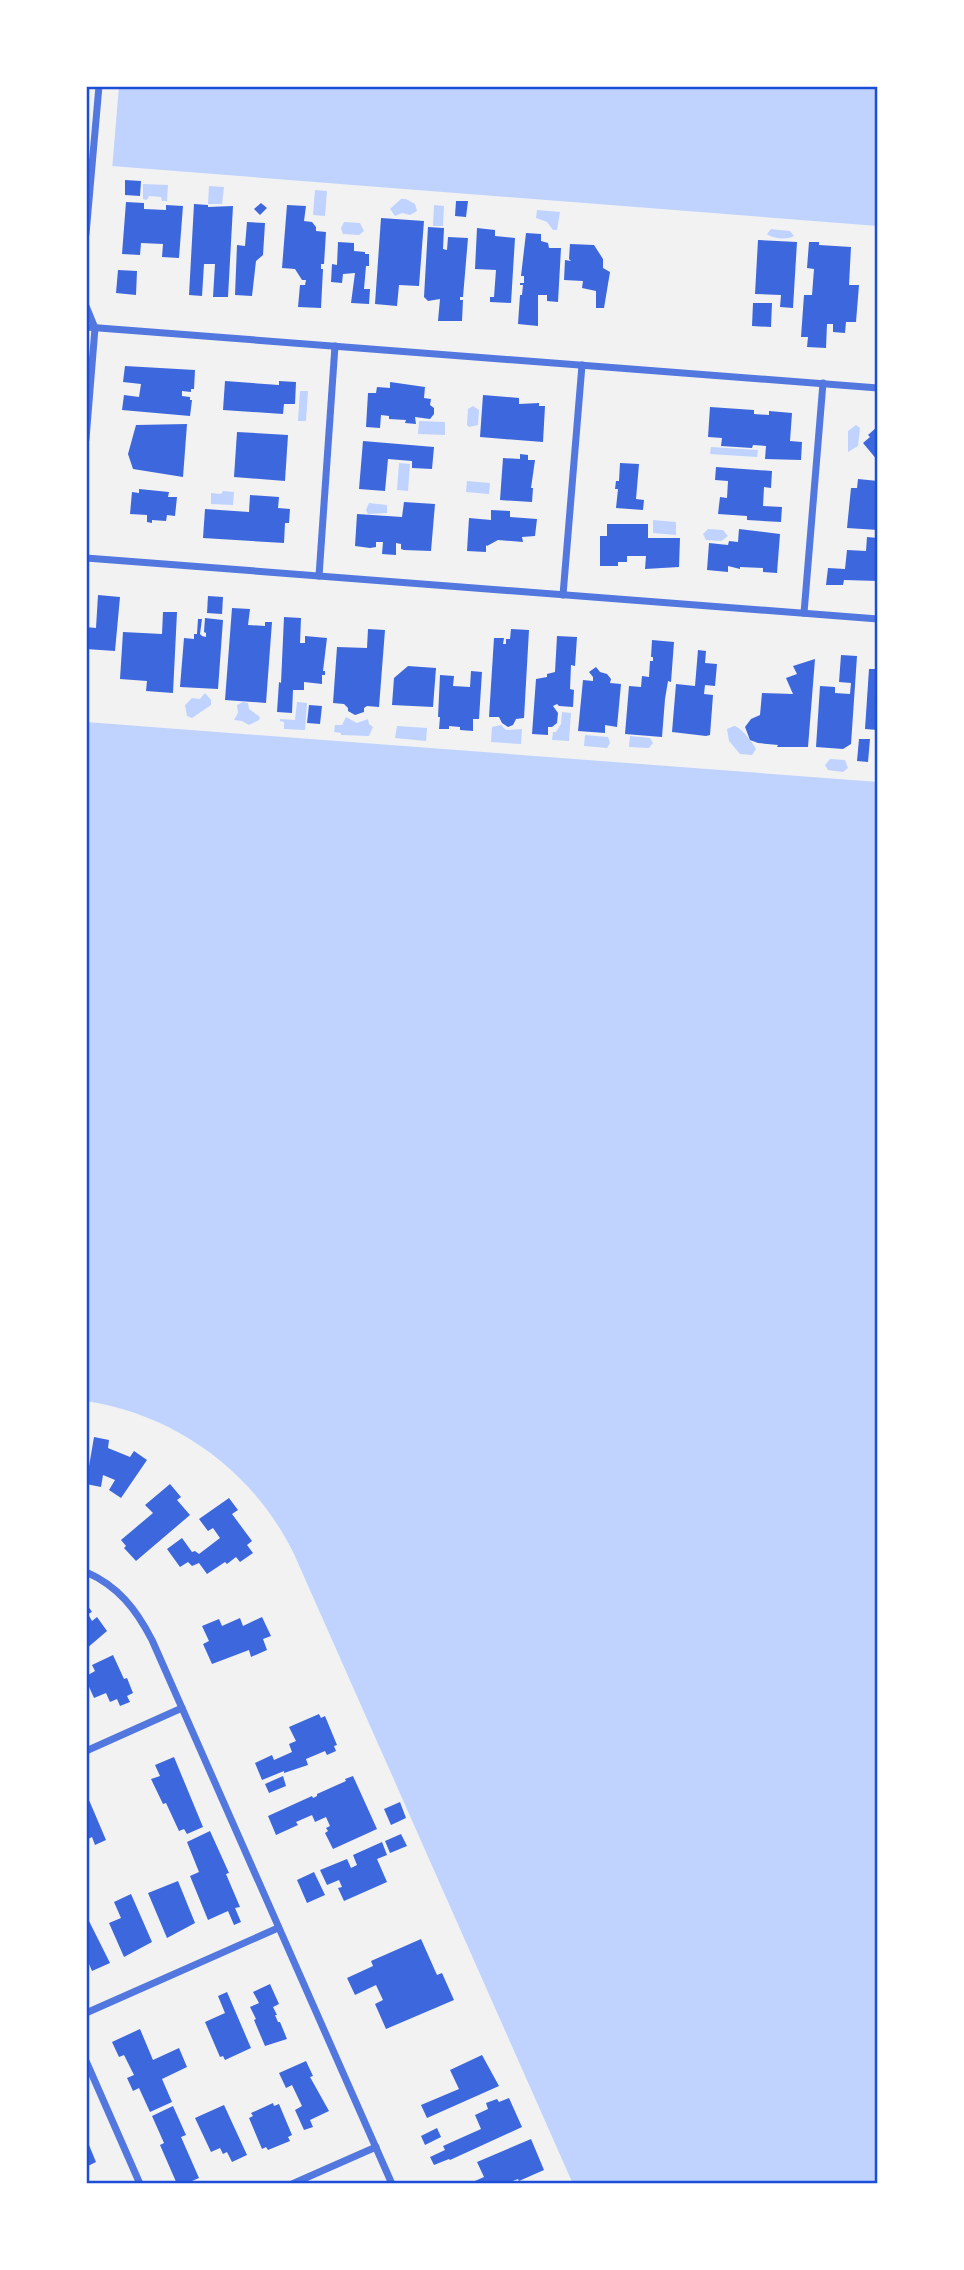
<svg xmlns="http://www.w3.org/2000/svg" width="964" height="2270" font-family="Figtree,sans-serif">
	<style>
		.water { fill: #bfd3fe }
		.pier { fill: #f2f2f2 }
		.building { fill: #3d67dc }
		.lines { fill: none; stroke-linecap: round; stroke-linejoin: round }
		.minor { stroke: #5277de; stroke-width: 7 }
		.neatline { fill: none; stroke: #1d4ed8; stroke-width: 2.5 }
	</style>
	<rect width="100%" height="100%" fill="#f2f2f2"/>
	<g class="water">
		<polygon points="86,86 878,86 878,226 86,164"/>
		<polygon points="143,184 168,185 167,201 162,201 161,197 149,196 147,200 143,199"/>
		<polygon points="209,186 224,187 222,204 208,204"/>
		<polygon points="315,190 327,191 325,216 313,215"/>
		<polygon points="401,199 406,199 415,204 417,211 410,215 402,213 395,216 390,209"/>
		<polygon points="434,205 444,206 443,226 433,226"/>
		<polygon points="537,210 560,212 557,230 553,230 547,222 536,218"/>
		<polygon points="344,222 360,223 364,231 359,235 343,234 341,228"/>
		<path d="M771,229L790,231L794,236C788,240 773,239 767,234Z"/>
		<polygon points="300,391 308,391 306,421 298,421"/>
		<polygon points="473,406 479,410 478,425 469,427 467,425 468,409"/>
		<polygon points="419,421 445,422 445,435 418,434"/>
		<polygon points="856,425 860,428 858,446 848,452 848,431"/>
		<polygon points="711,447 758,450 757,457 710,454"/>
		<polygon points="399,463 410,464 408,491 397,490"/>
		<polygon points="467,481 490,483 489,494 466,492"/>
		<polygon points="223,491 234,492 233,505 211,504 211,493 221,494"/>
		<polygon points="369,503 387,505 387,513 368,514 366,510"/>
		<polygon points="653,520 676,522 676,535 653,533"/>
		<polygon points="708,529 723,530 728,536 721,541 706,540 703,534"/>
		<polygon points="205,693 211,700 211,705 192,718 187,716 185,705 192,698 200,699"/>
		<polygon points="243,702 248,703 249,709 260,717 259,720 249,725 242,721 234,720 238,713 237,705"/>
		<polygon points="297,702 307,703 305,730 284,729 284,722 280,721 280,719 295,720"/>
		<polygon points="562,712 571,713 569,741 552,740 553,732 556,732 561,724"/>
		<polygon points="346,717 357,723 368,719 369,724 373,727 369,736 341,735 341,733 334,732 335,725 342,725"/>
		<path d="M86,722L878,782V2184H573L294,1554C254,1472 177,1415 86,1401Z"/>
		<polygon points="501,725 506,730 522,729 521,744 491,742 492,727"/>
		<polygon points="397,726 427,728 426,741 395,738"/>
		<path d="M734,726C741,727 753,743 756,749L752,755L740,754L729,741L727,729Z"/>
		<polygon points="585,735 608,737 610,743 607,748 584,746"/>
		<polygon points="630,736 650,738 653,743 649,748 629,747"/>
		<polygon points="830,759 845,760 848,768 843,772 828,770 825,765"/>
	</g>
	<polygon class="pier" points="86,86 119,86 112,170 86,168"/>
	<g class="building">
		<polygon points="125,180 141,181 140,196 125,195"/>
		<polygon points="456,201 468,201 466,217 455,216"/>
		<polygon points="126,202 144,203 144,209 166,210 166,205 183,206 179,258 162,257 163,244 141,243 140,255 122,254"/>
		<polygon points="261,203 267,208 260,215 254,209"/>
		<polygon points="194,204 208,205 208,207 233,206 228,297 213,297 215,264 204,264 202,296 189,295"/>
		<polygon points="287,205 306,206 304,221 312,222 316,227 316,231 326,232 324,264 321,264 321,269 323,269 321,308 298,307 300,285 305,285 306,280 302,280 295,269 282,268"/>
		<polygon points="381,218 424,221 419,286 399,285 397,306 375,304"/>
		<polygon points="247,222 265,223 263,255 256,261 252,296 235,295 237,245 245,246"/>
		<polygon points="428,227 444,228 443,249 447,250 448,237 468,238 463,297 460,297 460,300 463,300 462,321 438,321 440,299 428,301 424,297"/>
		<polygon points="477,228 495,230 495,236 515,238 511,303 490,302 490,297 494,297 496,270 475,269"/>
		<polygon points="526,233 541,234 541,241 548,243 549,248 561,248 558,302 547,301 547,295 538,295 538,326 518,324 520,295 522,295 523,285 520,285 520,283 524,283 524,276 521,276"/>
		<polygon points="758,240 797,242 793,308 780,307 781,295 755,294"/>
		<polygon points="338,242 354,243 354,251 365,252 365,254 369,254 369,266 366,266 364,289 370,289 369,304 351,303 355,273 343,274 342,283 331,282 332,264 337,265"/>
		<polygon points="809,242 819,242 819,245 851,247 849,285 859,285 856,322 846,322 845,333 833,332 833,324 827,324 826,348 807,347 808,337 801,337 804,295 812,295 814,269 807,268"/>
		<polygon points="570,244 594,245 603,259 603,268 610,272 604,308 596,308 596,291 582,288 583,281 564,280 565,260 571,261 569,259"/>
		<polygon points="118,270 137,271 136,295 116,293"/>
		<polygon points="876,298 878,298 878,316 875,316"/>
		<polygon points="753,303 772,303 771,327 752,326"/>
		<polygon points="125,366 195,370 194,389 191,389 191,392 182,391 182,396 190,397 190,400 192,400 190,416 122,410 124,395 139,397 141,384 123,382"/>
		<polygon points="225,381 279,385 279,381 296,382 295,404 284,404 283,414 223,410"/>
		<polygon points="390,382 425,387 424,398 431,399 430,405 434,408 434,414 430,419 415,417 416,424 405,423 406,420 389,419 389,416 381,415 380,428 366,427 368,393 376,393 377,387 390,388"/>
		<polygon points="483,395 519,398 519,404 539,403 539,406 545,406 543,442 480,437"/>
		<polygon points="710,407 754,410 754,414 769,415 769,411 792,413 790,441 802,442 801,460 765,459 766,446 753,445 752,448 721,446 722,438 708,437"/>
		<polygon points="187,424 183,477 133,469 128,454 136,425"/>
		<polygon points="878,426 878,461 863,443 870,437 868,435"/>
		<polygon points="237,432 288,435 285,481 234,477"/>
		<polygon points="363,441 434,447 432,469 412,468 412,461 388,459 385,491 359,489"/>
		<polygon points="520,454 528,455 528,460 535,460 531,488 533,488 532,502 500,500 503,458 520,459"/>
		<polygon points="620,463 639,464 636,499 644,500 643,510 616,508 618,489 615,489 616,481 619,481"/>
		<polygon points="716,467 772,471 771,488 764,487 763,506 782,507 781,522 747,520 747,516 718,514 720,497 727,498 728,481 715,480"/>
		<polygon points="858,479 878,481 878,530 847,528 851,488 857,488"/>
		<polygon points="139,489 169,492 168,497 177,497 175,516 167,515 166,521 152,520 152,523 147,522 147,515 130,514 132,492 139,493"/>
		<polygon points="250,495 279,497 278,508 290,509 289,523 285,523 284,543 203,538 205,509 249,512"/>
		<polygon points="404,502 435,504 431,551 404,550 401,549 401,544 396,543 396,555 382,554 383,542 376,542 376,547 370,548 355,546 357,514 402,517"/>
		<polygon points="491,510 510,511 510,517 537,519 535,536 522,537 523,542 498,540 487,546 486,545 486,552 467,551 469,518 491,520"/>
		<polygon points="607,524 648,524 648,538 680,538 679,567 645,569 646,556 627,556 627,562 618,562 618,566 600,566 600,536 607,536"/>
		<polygon points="739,529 780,534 777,573 763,572 763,568 740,567 740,569 728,566 728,572 707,570 709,543 728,545 729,541 738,542"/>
		<polygon points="867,537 878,538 878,581 844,580 843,585 826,585 828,568 845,569 847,550 866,551"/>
		<polygon points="98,595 120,597 115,651 86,649 86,627 96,628"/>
		<polygon points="208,596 223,597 222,614 207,613"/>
		<polygon points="232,608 250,609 248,625 265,626 265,622 272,622 266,703 225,700"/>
		<polygon points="163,612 177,612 173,693 146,691 147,681 120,679 123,632 162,634"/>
		<polygon points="284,617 301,618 300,643 305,643 305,636 327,638 323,671 325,671 325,675 322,675 322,684 304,682 304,690 293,690 292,713 277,712 279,682 281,683"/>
		<polygon points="205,618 223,620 218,689 180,687 184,638 194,639 194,634 197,634 198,619 202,619 200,634 202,636 206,637 206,633 204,632"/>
		<polygon points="368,629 385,630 379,707 367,706 364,708 364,712 355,715 348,711 348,708 344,704 333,703 337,647 367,648"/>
		<polygon points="511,629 529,630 524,718 516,719 513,725 508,727 502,723 499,717 489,717 494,638 504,638 503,644 506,644 506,639 510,639"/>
		<polygon points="557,636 577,637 575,666 571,665 570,689 574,690 573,707 559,706 557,704 553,706 558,713 557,723 552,727 548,727 548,735 532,734 536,679 547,677 547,674 555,672"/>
		<polygon points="652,640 674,642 671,682 668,681 665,699 662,737 625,734 629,686 641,687 642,676 649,677 650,661 653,661 653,657 651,657"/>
		<polygon points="698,650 706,651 705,663 717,664 715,686 705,685 704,694 713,695 710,735 706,736 672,732 676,684 695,686"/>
		<polygon points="841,655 857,656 851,744 843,749 816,747 820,686 835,687 835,693 850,694 851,683 839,682"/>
		<polygon points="815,659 808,747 777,747 778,745 758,743 750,740 745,727 751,719 760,715 762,693 793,694 786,678 797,674 793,666"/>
		<polygon points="408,666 436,668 433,707 392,705 394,678"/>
		<polygon points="596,667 600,672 607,674 611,679 610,683 621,684 617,727 605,725 605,733 578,731 583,680 593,681 593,677 589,672"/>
		<polygon points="869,669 878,669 878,730 865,729"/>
		<polygon points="471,671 482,672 479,719 473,719 473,731 460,730 460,727 449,726 449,729 439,729 440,717 438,717 440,675 454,676 453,686 470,687"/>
		<polygon points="309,705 322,706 320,724 307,723"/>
		<polygon points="859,739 870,739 868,762 857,761"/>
		<polygon points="94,1437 109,1440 108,1448 130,1457 134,1451 147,1460 121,1498 109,1490 115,1480 103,1475 101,1487 86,1484"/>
		<polygon points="170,1484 181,1497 177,1500 190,1515 136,1561 124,1548 126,1546 121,1540 153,1513 145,1505"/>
		<polygon points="229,1498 238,1510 232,1514 252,1541 247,1545 253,1553 240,1562 236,1557 227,1564 225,1562 207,1574 199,1563 192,1566 188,1562 180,1567 167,1549 182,1538 192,1552 195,1551 199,1554 220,1538 213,1528 208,1531 199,1519"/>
		<polygon points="86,1603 92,1612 88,1614 92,1621 97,1617 107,1631 86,1649"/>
		<polygon points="262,1617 271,1636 263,1639 267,1650 251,1657 249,1650 212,1664 203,1644 209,1641 202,1626 219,1619 222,1626 240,1618 243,1626"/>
		<polygon points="113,1655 124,1679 127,1678 133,1693 127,1696 130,1702 120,1706 117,1699 110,1702 106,1693 94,1698 86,1680 89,1679 88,1675 95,1671 92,1665"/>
		<polygon points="319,1714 321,1718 325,1716 337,1745 334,1746 336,1751 327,1755 325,1751 306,1759 308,1765 284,1773 284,1771 262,1780 255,1763 272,1755 274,1760 292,1752 289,1744 296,1741 289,1727"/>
		<polygon points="174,1757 203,1827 187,1834 184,1829 179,1831 166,1803 163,1804 151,1779 160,1776 155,1765"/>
		<polygon points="283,1776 286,1786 269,1793 265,1784"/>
		<polygon points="353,1776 377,1829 333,1849 325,1833 328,1831 326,1828 330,1826 326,1817 315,1822 312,1815 296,1822 298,1825 276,1835 268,1816 312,1796 313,1798 317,1796 317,1794 346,1781 345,1779"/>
		<polygon points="86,1793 106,1840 95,1845 92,1837 86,1840"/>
		<polygon points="400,1802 406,1818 391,1825 384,1809"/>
		<polygon points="210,1831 229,1873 226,1874 240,1907 235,1908 241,1922 234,1925 228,1911 208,1920 190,1876 199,1872 187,1842"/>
		<polygon points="401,1834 407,1846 390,1853 385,1841"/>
		<polygon points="382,1842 387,1855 377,1859 387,1882 344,1901 338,1888 342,1887 339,1880 327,1885 320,1870 347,1859 351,1868 357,1865 353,1855"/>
		<polygon points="314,1872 325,1895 307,1903 297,1880"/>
		<polygon points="178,1881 195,1923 167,1938 148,1893"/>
		<polygon points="131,1894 152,1942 124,1957 109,1923 121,1918 114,1902"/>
		<polygon points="86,1915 110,1963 92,1971 86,1957"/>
		<polygon points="421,1939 437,1975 442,1973 454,2000 386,2029 375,2004 383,2000 376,1985 355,1995 347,1978 373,1966 371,1961"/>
		<polygon points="270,1984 279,2004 273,2007 277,2015 275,2015 278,2022 280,2022 287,2039 265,2046 254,2020 256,2019 250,2007 259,2003 253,1992"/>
		<polygon points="227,1992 251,2048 225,2060 223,2056 220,2057 205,2022 225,2013 218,1996"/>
		<polygon points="140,2029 153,2060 179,2048 187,2067 162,2079 172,2102 150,2112 139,2088 133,2091 127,2078 134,2075 124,2055 119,2057 112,2042"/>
		<polygon points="482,2055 499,2086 427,2118 421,2105 459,2089 450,2070"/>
		<polygon points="306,2061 313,2076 310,2077 329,2111 310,2120 313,2127 304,2130 295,2110 302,2106 292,2085 286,2088 279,2073"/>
		<polygon points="509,2098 522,2127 450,2160 449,2159 434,2165 430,2157 445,2150 443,2146 481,2129 475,2115 488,2109 486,2103 497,2099 499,2102"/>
		<polygon points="273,2103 274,2106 279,2104 292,2135 288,2137 290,2141 268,2150 266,2147 262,2149 249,2118 253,2116 251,2113"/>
		<polygon points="224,2105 247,2155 232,2162 227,2152 223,2154 220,2148 211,2152 195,2118"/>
		<polygon points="173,2106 186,2135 181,2137 199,2178 185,2184 177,2184 160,2145 164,2143 152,2116"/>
		<polygon points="437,2128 441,2137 425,2145 421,2136"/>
		<polygon points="531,2139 544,2170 519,2181 518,2179 505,2184 468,2184 484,2177 477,2162"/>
		<polygon points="89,2145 96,2162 86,2167 86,2147"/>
	</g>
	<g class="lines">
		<g class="minor">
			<polyline points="86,234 99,86"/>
			<polyline points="86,306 95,328 86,439"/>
			<polyline points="86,327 878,388"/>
			<polyline points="86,558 878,619"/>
			<polyline points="319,576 335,346"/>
			<polyline points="563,595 582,365"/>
			<polyline points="804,613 823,383"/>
			<path d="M86,1572C118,1586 136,1609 152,1640L392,2184"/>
			<polyline points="86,1751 182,1708"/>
			<polyline points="86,2013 278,1928"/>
			<polyline points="86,2061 140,2184"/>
			<polyline points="292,2184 376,2147"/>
		</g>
	</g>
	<rect width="964" height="2270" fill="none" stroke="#ffffff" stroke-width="175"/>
	<rect x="88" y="88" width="788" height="2094" class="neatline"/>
</svg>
